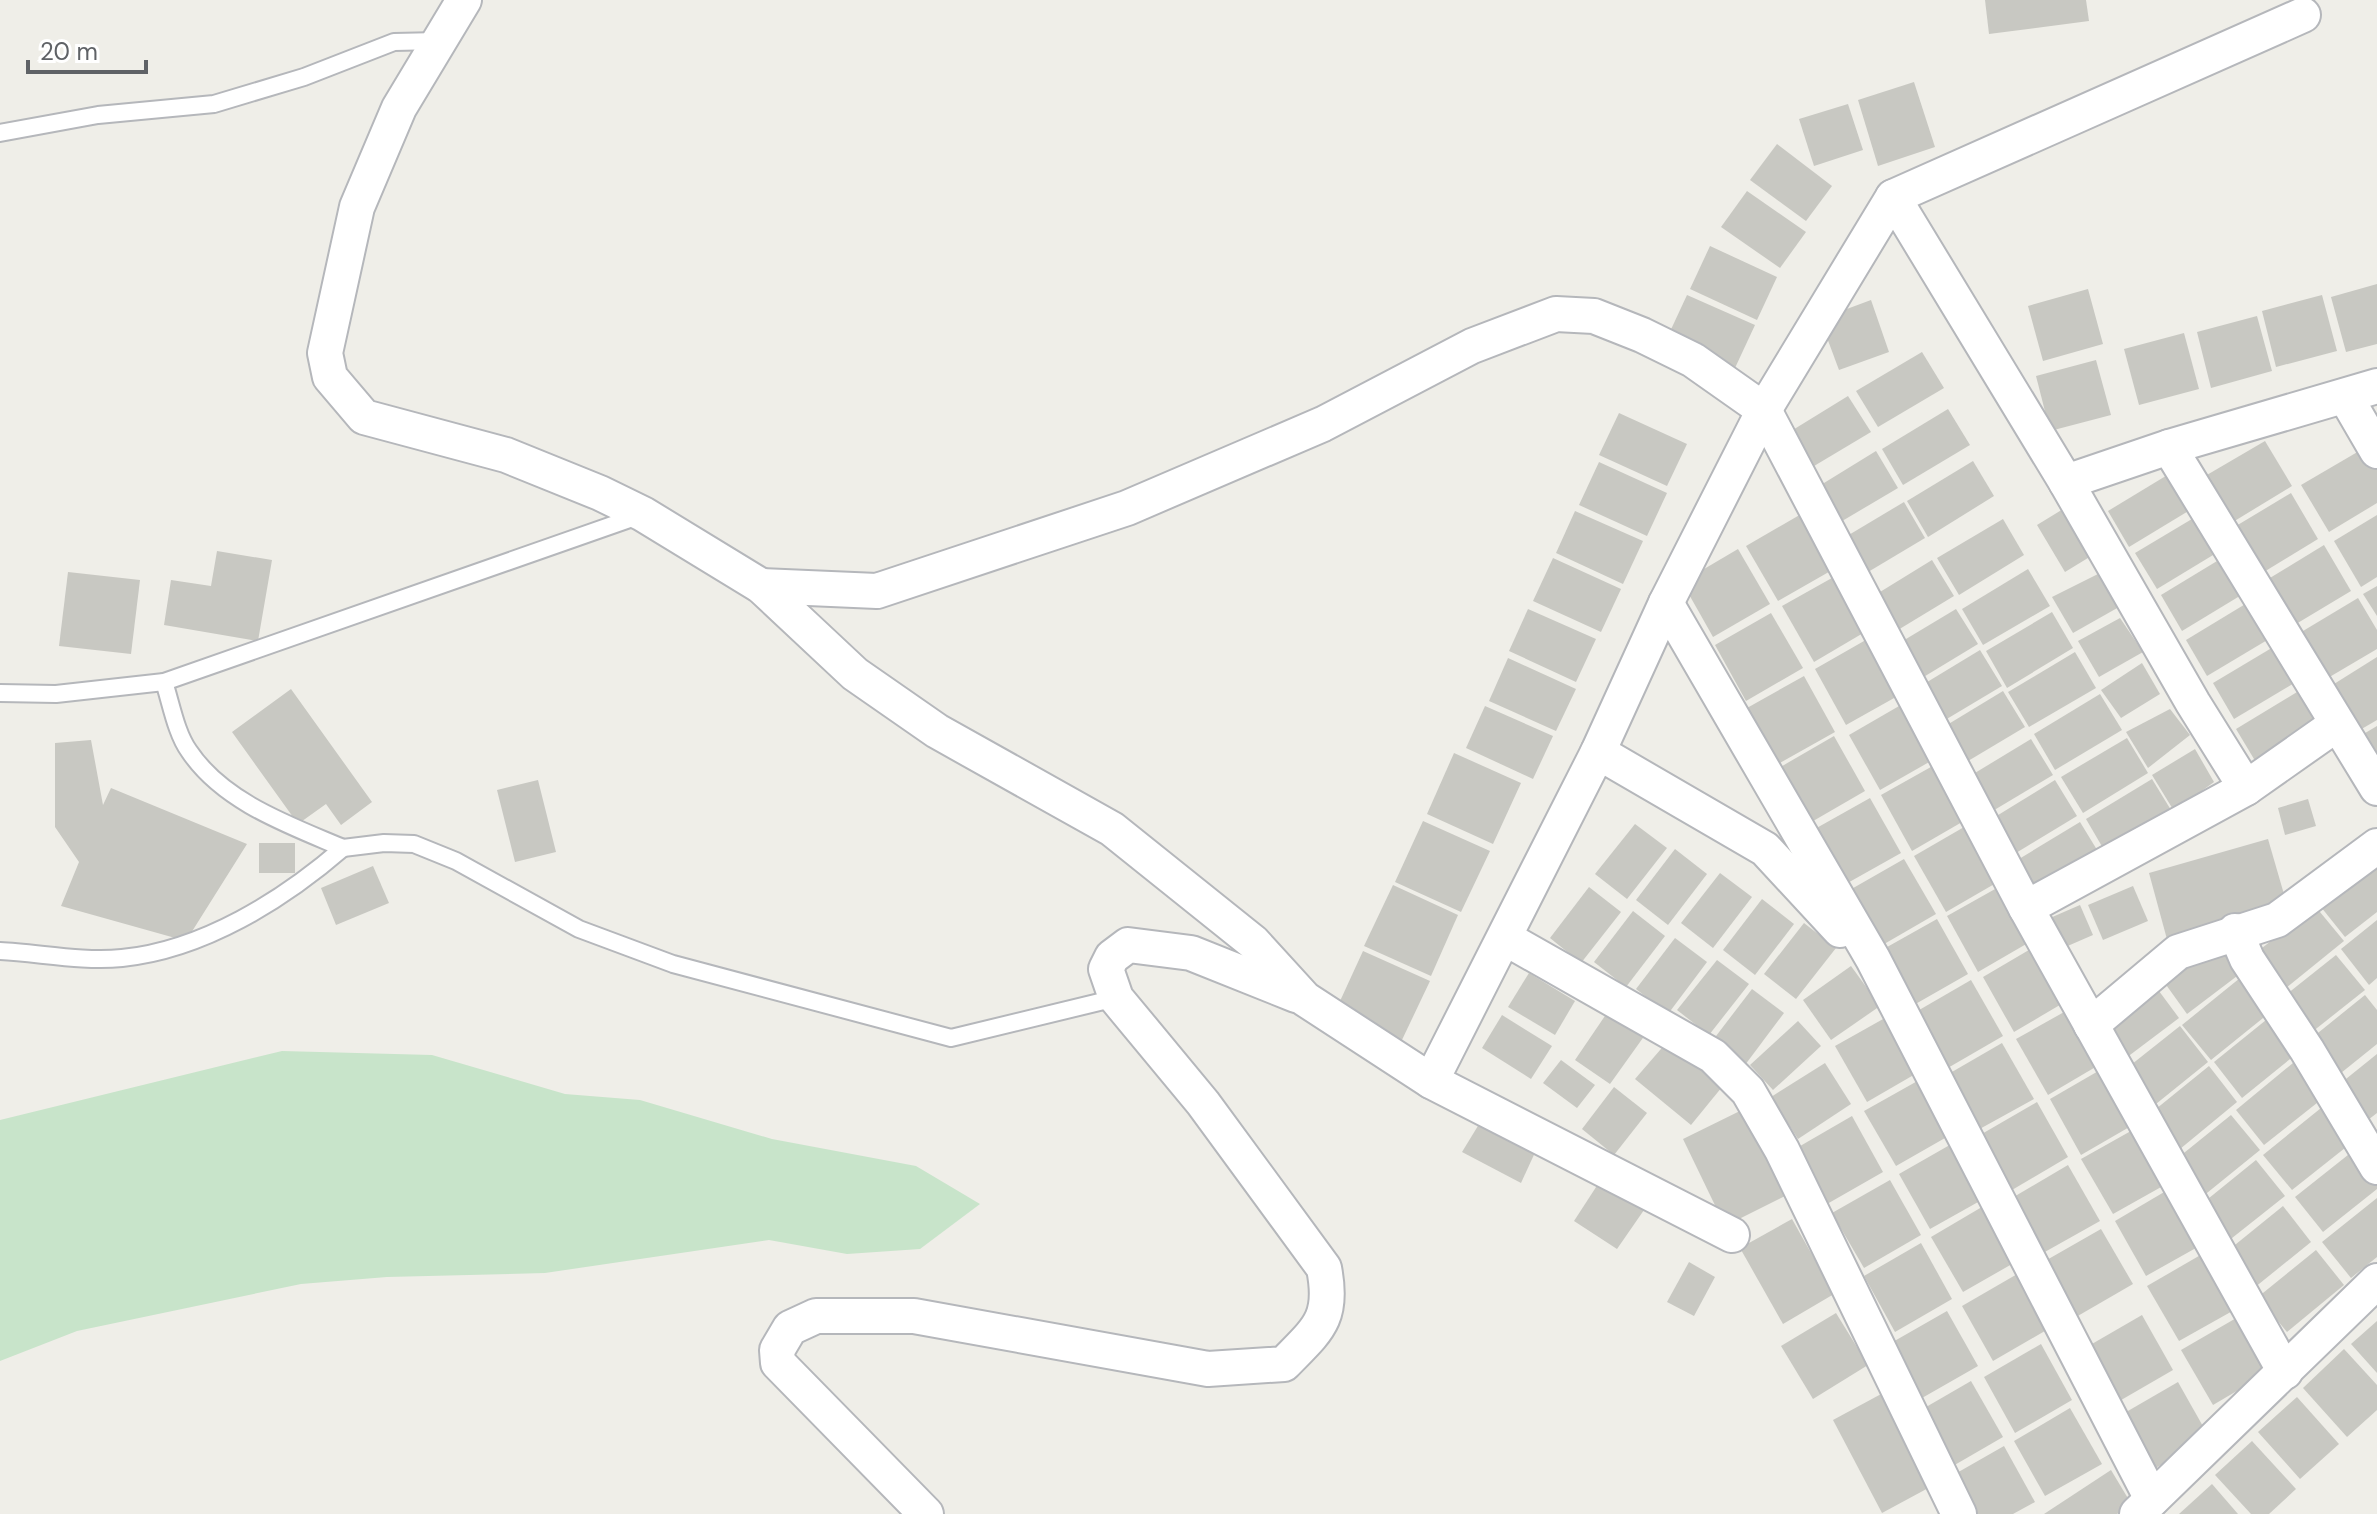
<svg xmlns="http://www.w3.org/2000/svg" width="2377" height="1514" font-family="'DM Sans',sans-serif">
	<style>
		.green { fill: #c8e4ca }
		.building { fill: #c8c8c2 }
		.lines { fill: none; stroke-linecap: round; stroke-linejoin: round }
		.lane-casing { stroke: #b5b7bb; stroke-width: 20 }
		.street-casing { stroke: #b5b7bb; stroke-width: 38 }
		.lane { stroke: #fff; stroke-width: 16 }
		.street { stroke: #fff; stroke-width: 34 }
	</style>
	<rect width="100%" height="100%" fill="#efeee8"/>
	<polygon class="green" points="282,1051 432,1055 565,1094 640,1100 772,1139 916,1166 980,1204 920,1249 847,1254 769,1240 545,1273 387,1277 301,1284 77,1331 0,1361 0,1120"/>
	<g class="building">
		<polygon points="1985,0 2086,0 2089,21 1989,34"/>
		<polygon points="1914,82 1935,147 1878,166 1858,100"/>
		<polygon points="1848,104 1863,150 1814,166 1799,119"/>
		<polygon points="1777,144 1832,186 1806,221 1750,180"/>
		<polygon points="1747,191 1806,232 1780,268 1721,227"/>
		<polygon points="1710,246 1777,277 1757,320 1690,289"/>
		<polygon points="2377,284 2377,344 2346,352 2331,297"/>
		<polygon points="2088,289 2103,344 2043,361 2028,306"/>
		<polygon points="1687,295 1755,325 1735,368 1667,338"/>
		<polygon points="2322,295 2337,351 2276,367 2262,311"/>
		<polygon points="1871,300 1889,352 1839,370 1820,319"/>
		<polygon points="2257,316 2272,371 2211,388 2197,332"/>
		<polygon points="2184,333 2199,389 2139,405 2124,349"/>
		<polygon points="1922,352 1944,388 1878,427 1856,391"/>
		<polygon points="2096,360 2111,415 2050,431 2036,376"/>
		<polygon points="1848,396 1871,432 1804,472 1783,436"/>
		<polygon points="1948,409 1970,445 1903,485 1882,449"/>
		<polygon points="1619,413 1687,444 1667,486 1599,455"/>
		<polygon points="2265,441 2292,486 2228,525 2200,479"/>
		<polygon points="2366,447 2377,466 2377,503 2329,532 2301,485"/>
		<polygon points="1876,451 1898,488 1832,527 1811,491"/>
		<polygon points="1973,461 1994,496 1928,537 1907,501"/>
		<polygon points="1599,462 1667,493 1647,536 1579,505"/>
		<polygon points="2174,471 2195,507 2129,547 2108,511"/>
		<polygon points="2291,493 2318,539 2254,578 2226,532"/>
		<polygon points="1904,502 1925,538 1858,578 1837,542"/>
		<polygon points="2073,503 2101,550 2065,572 2037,525"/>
		<polygon points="1575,511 1643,541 1623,584 1556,553"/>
		<polygon points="1803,513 1834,569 1778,601 1746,546"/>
		<polygon points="2202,513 2223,549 2157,589 2135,553"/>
		<polygon points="2377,515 2377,577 2361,587 2334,541"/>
		<polygon points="2003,519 2024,555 1959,595 1937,558"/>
		<polygon points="2324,545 2351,591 2286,630 2260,584"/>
		<polygon points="1738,549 1770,604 1713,637 1682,582"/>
		<polygon points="217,551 272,560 258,641 164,625 171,580 211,586"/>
		<polygon points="2227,555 2248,591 2182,631 2161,595"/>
		<polygon points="1553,558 1621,589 1601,632 1533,601"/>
		<polygon points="1932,560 1954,596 1888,636 1867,600"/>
		<polygon points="2028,569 2050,606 1983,645 1962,609"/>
		<polygon points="68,572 140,580 131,654 59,646"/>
		<polygon points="2102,572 2119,607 2073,633 2052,597"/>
		<polygon points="1839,574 1870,629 1814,662 1782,606"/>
		<polygon points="2377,586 2377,616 2363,594"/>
		<polygon points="2358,598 2377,630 2377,649 2321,682 2293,637"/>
		<polygon points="2252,600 2274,636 2207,676 2186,640"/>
		<polygon points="1528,609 1596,639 1576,682 1509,651"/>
		<polygon points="1956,609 1978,644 1912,684 1891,648"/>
		<polygon points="2052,612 2073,648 2007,688 1986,651"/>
		<polygon points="1771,613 1803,668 1746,701 1715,645"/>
		<polygon points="2120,618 2143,652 2099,677 2078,641"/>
		<polygon points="1871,637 1903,693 1846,725 1815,669"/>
		<polygon points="2280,643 2301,679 2234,719 2213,683"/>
		<polygon points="1980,650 2002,686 1935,726 1914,690"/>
		<polygon points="2075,652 2096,688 2029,727 2008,692"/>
		<polygon points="2377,657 2377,720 2353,734 2326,689"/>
		<polygon points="1508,658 1576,689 1556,731 1489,701"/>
		<polygon points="2142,663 2160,694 2121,718 2101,690"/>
		<polygon points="1804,676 1835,732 1778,764 1747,708"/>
		<polygon points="291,689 372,802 341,825 326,804 298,824 232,732"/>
		<polygon points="2302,689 2323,725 2257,764 2236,729"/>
		<polygon points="2003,691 2025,727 1958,767 1937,731"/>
		<polygon points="2100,694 2122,730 2055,770 2034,734"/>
		<polygon points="1906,702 1938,757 1880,790 1849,735"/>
		<polygon points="1485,706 1553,736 1533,779 1466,748"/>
		<polygon points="2170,709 2190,735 2148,768 2126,732"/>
		<polygon points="2377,726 2377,776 2355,739"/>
		<polygon points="1834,736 1865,791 1808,824 1777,769"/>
		<polygon points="2127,738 2148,773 2083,813 2061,777"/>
		<polygon points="2031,739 2053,775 1986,815 1965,779"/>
		<polygon points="91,740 103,805 111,788 247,844 186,941 61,906 79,862 55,827 55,743"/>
		<polygon points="2195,749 2214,782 2174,811 2152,775"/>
		<polygon points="1454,753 1521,783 1493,844 1427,814"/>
		<polygon points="1938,763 1969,818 1912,851 1881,795"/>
		<polygon points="2152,779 2174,815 2107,855 2086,819"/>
		<polygon points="538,780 556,852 515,862 497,790"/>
		<polygon points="2055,780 2077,816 2011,856 1990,820"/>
		<polygon points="1870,798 1901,853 1844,885 1813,830"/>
		<polygon points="2308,799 2316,826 2285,835 2278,808"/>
		<polygon points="1423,821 1490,851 1461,912 1395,882"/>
		<polygon points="2080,822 2102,858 2035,898 2014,862"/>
		<polygon points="1971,823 2003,879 1946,912 1914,856"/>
		<polygon points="1635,824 1667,848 1627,899 1595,874"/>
		<polygon points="2268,839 2288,908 2168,943 2149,873"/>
		<rect x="259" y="843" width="36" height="30"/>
		<polygon points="1675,849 1707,874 1668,925 1636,900"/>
		<polygon points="1904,859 1936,914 1879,947 1848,891"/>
		<polygon points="2377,859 2377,912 2345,937 2317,902"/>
		<polygon points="373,866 389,903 336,925 321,888"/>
		<polygon points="1720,873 1752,897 1713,948 1681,923"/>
		<polygon points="2004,884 2035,939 1978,972 1947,916"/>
		<polygon points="1393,885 1458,915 1431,976 1364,946"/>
		<polygon points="2133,886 2148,921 2103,940 2088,905"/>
		<polygon points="1589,887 1621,912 1581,963 1550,938"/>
		<polygon points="1762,899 1794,924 1755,975 1723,950"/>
		<polygon points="2080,905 2093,935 2063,948 2050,918"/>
		<polygon points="2315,906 2344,941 2286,988 2257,952"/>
		<polygon points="1633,911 1665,936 1626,987 1594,962"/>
		<polygon points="1937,919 1968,974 1912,1006 1880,951"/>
		<polygon points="2377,920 2377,978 2369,985 2341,949"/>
		<polygon points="1804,923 1836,948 1796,999 1764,974"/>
		<polygon points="1675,938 1707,962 1668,1014 1636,989"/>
		<polygon points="2222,939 2245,970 2187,1014 2164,982"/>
		<polygon points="2039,944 2070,999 2014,1032 1983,977"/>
		<polygon points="1363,951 1430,981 1401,1042 1335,1012"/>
		<polygon points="2336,955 2365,990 2307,1036 2278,1001"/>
		<polygon points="1717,960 1749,984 1709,1035 1677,1010"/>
		<polygon points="1851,966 1880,1006 1831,1040 1803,1000"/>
		<polygon points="1529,973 1575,1001 1555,1035 1508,1007"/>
		<polygon points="2240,978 2268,1014 2211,1060 2182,1025"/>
		<polygon points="1971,980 2003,1036 1946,1069 1914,1013"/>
		<polygon points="2156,987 2179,1018 2122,1061 2099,1030"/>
		<polygon points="1752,989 1784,1013 1745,1065 1713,1040"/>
		<polygon points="2365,995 2377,1010 2377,1044 2336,1077 2308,1041"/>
		<polygon points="2073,1007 2104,1062 2048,1095 2016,1039"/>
		<polygon points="1609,1010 1645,1035 1610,1084 1575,1060"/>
		<polygon points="1892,1014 1924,1069 1867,1102 1835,1046"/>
		<polygon points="1502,1015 1552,1046 1531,1079 1482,1048"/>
		<polygon points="2271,1016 2300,1051 2242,1098 2214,1062"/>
		<polygon points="1798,1021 1821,1046 1773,1090 1750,1065"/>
		<polygon points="2180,1026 2208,1062 2151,1108 2122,1072"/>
		<polygon points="1667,1042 1722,1087 1691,1125 1635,1079"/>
		<polygon points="2002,1043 2034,1099 1976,1131 1945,1076"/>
		<polygon points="2377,1054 2377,1113 2364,1123 2336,1087"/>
		<polygon points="1561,1060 1595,1085 1577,1108 1543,1083"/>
		<polygon points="1825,1063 1851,1104 1798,1139 1771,1097"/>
		<polygon points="2293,1063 2322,1099 2264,1145 2236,1110"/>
		<polygon points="2107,1066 2138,1122 2081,1155 2050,1099"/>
		<polygon points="2209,1066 2237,1102 2180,1149 2151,1113"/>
		<polygon points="1921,1079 1952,1134 1896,1166 1864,1111"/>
		<polygon points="1614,1087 1647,1113 1614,1155 1582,1129"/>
		<polygon points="2037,1102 2068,1157 2012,1190 1980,1135"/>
		<polygon points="1746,1108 1789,1194 1725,1226 1683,1139"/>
		<polygon points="2321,1108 2350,1144 2292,1190 2263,1155"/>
		<polygon points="2231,1115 2260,1150 2202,1197 2174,1161"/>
		<polygon points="1484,1116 1538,1146 1521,1183 1462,1152"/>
		<polygon points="1852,1116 1883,1172 1827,1204 1795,1149"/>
		<polygon points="2138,1127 2170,1182 2113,1214 2081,1159"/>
		<polygon points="1955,1142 1987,1197 1930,1229 1899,1174"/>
		<polygon points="2353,1151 2377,1181 2377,1189 2323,1232 2295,1197"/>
		<polygon points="2256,1160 2285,1196 2227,1242 2198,1207"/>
		<polygon points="2068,1165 2100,1221 2043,1253 2012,1198"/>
		<polygon points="1890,1180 1921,1235 1864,1268 1832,1213"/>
		<polygon points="1600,1181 1644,1210 1617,1249 1574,1221"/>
		<polygon points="2171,1188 2203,1244 2146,1276 2115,1221"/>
		<polygon points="2377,1198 2377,1257 2351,1278 2322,1242"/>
		<polygon points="1987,1204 2019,1260 1963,1292 1931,1237"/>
		<polygon points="2283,1206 2311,1242 2254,1288 2225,1253"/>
		<polygon points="1792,1219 1834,1294 1783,1324 1740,1248"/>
		<polygon points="2101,1229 2133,1284 2076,1317 2045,1261"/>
		<polygon points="1921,1243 1952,1299 1895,1332 1864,1276"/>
		<polygon points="2316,1250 2344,1285 2287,1332 2258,1297"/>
		<polygon points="2204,1253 2236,1309 2179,1341 2147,1286"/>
		<polygon points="1689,1262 1715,1277 1694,1316 1667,1302"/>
		<polygon points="2019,1273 2050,1328 1993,1361 1962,1306"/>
		<polygon points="1947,1311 1978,1366 1922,1398 1891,1343"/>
		<polygon points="1836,1313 1868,1365 1813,1399 1781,1346"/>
		<polygon points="2142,1315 2173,1370 2116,1403 2085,1348"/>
		<polygon points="2238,1317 2269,1372 2213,1405 2181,1350"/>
		<polygon points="2377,1321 2377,1373 2351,1344"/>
		<polygon points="2041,1344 2072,1400 2015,1433 1984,1377"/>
		<polygon points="2344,1349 2377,1385 2377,1410 2347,1437 2303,1388"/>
		<polygon points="1971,1381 2003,1437 1946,1470 1914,1414"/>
		<polygon points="2178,1382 2209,1437 2152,1470 2121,1415"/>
		<polygon points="1883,1393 1932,1486 1882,1513 1833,1420"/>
		<polygon points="2297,1397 2339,1444 2300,1479 2258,1432"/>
		<polygon points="2070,1408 2102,1464 2045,1496 2014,1441"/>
		<polygon points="2252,1441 2296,1489 2269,1514 2251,1514 2215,1475"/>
		<polygon points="2004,1446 2035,1502 2013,1514 1968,1514 1948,1478"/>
		<polygon points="2111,1470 2132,1505 2117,1514 2044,1514"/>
		<polygon points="2212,1484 2238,1514 2179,1514"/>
	</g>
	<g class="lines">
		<defs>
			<g id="lane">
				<polyline points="0,133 98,115 214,104 304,77 394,42 439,41"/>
				<polyline points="0,693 56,694 164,682 641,515"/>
				<polyline points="343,848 384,843 414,844 456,861 579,929 673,964 951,1038 1116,998"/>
				<path d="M0,951C39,953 83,962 122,958C203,950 283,900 343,848C289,825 223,802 189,751C176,733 171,703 164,682"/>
			</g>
			<g id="street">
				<polyline points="464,0 399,108 357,207 325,353 330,377 364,417 506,455 600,493 643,514 761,586 855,674 937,731 1112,829 1253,942 1305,999 1431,1081"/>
				<polyline points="1893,197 2066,482 2193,703 2246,788"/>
				<polyline points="2345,396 2377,451"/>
				<polyline points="2169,447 2377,788"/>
				<polyline points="2066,482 2169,447 2377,386"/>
				<polyline points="761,586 877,591 1127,508 1323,424 1472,346 1556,314 1594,316 1642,335 1693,360 1764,410 2026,908 2285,1372"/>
				<polyline points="1666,603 1873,959 2152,1499"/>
				<polyline points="1598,752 1765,849 1840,930"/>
				<polyline points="2026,908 2246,788 2337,724"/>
				<polyline points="2235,931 2247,959 2307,1050 2377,1167"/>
				<polyline points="1505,938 1713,1056 1748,1091 1782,1150 1959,1514"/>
				<polyline points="2091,1025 2178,952 2277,920 2377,846"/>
				<polyline points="1732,1235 1431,1081 1598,752 1666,603 1764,410 1893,197 2303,15"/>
				<path d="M926,1514L778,1363L777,1350L790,1328L816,1316H914L1208,1369L1284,1364C1318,1329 1334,1319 1324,1268L1203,1103L1116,998L1106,969L1112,957L1128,945L1191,953L1296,995"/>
				<polyline points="2137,1514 2377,1281"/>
			</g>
		</defs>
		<use href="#lane" class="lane-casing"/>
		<use href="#street" class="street-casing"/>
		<use href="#lane" class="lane"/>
		<use href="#street" class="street"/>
	</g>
	<path d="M28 60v12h118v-12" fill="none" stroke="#5f6266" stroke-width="4"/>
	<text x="40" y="60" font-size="24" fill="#5f6266" stroke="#ffffff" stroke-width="6" paint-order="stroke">20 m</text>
</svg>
